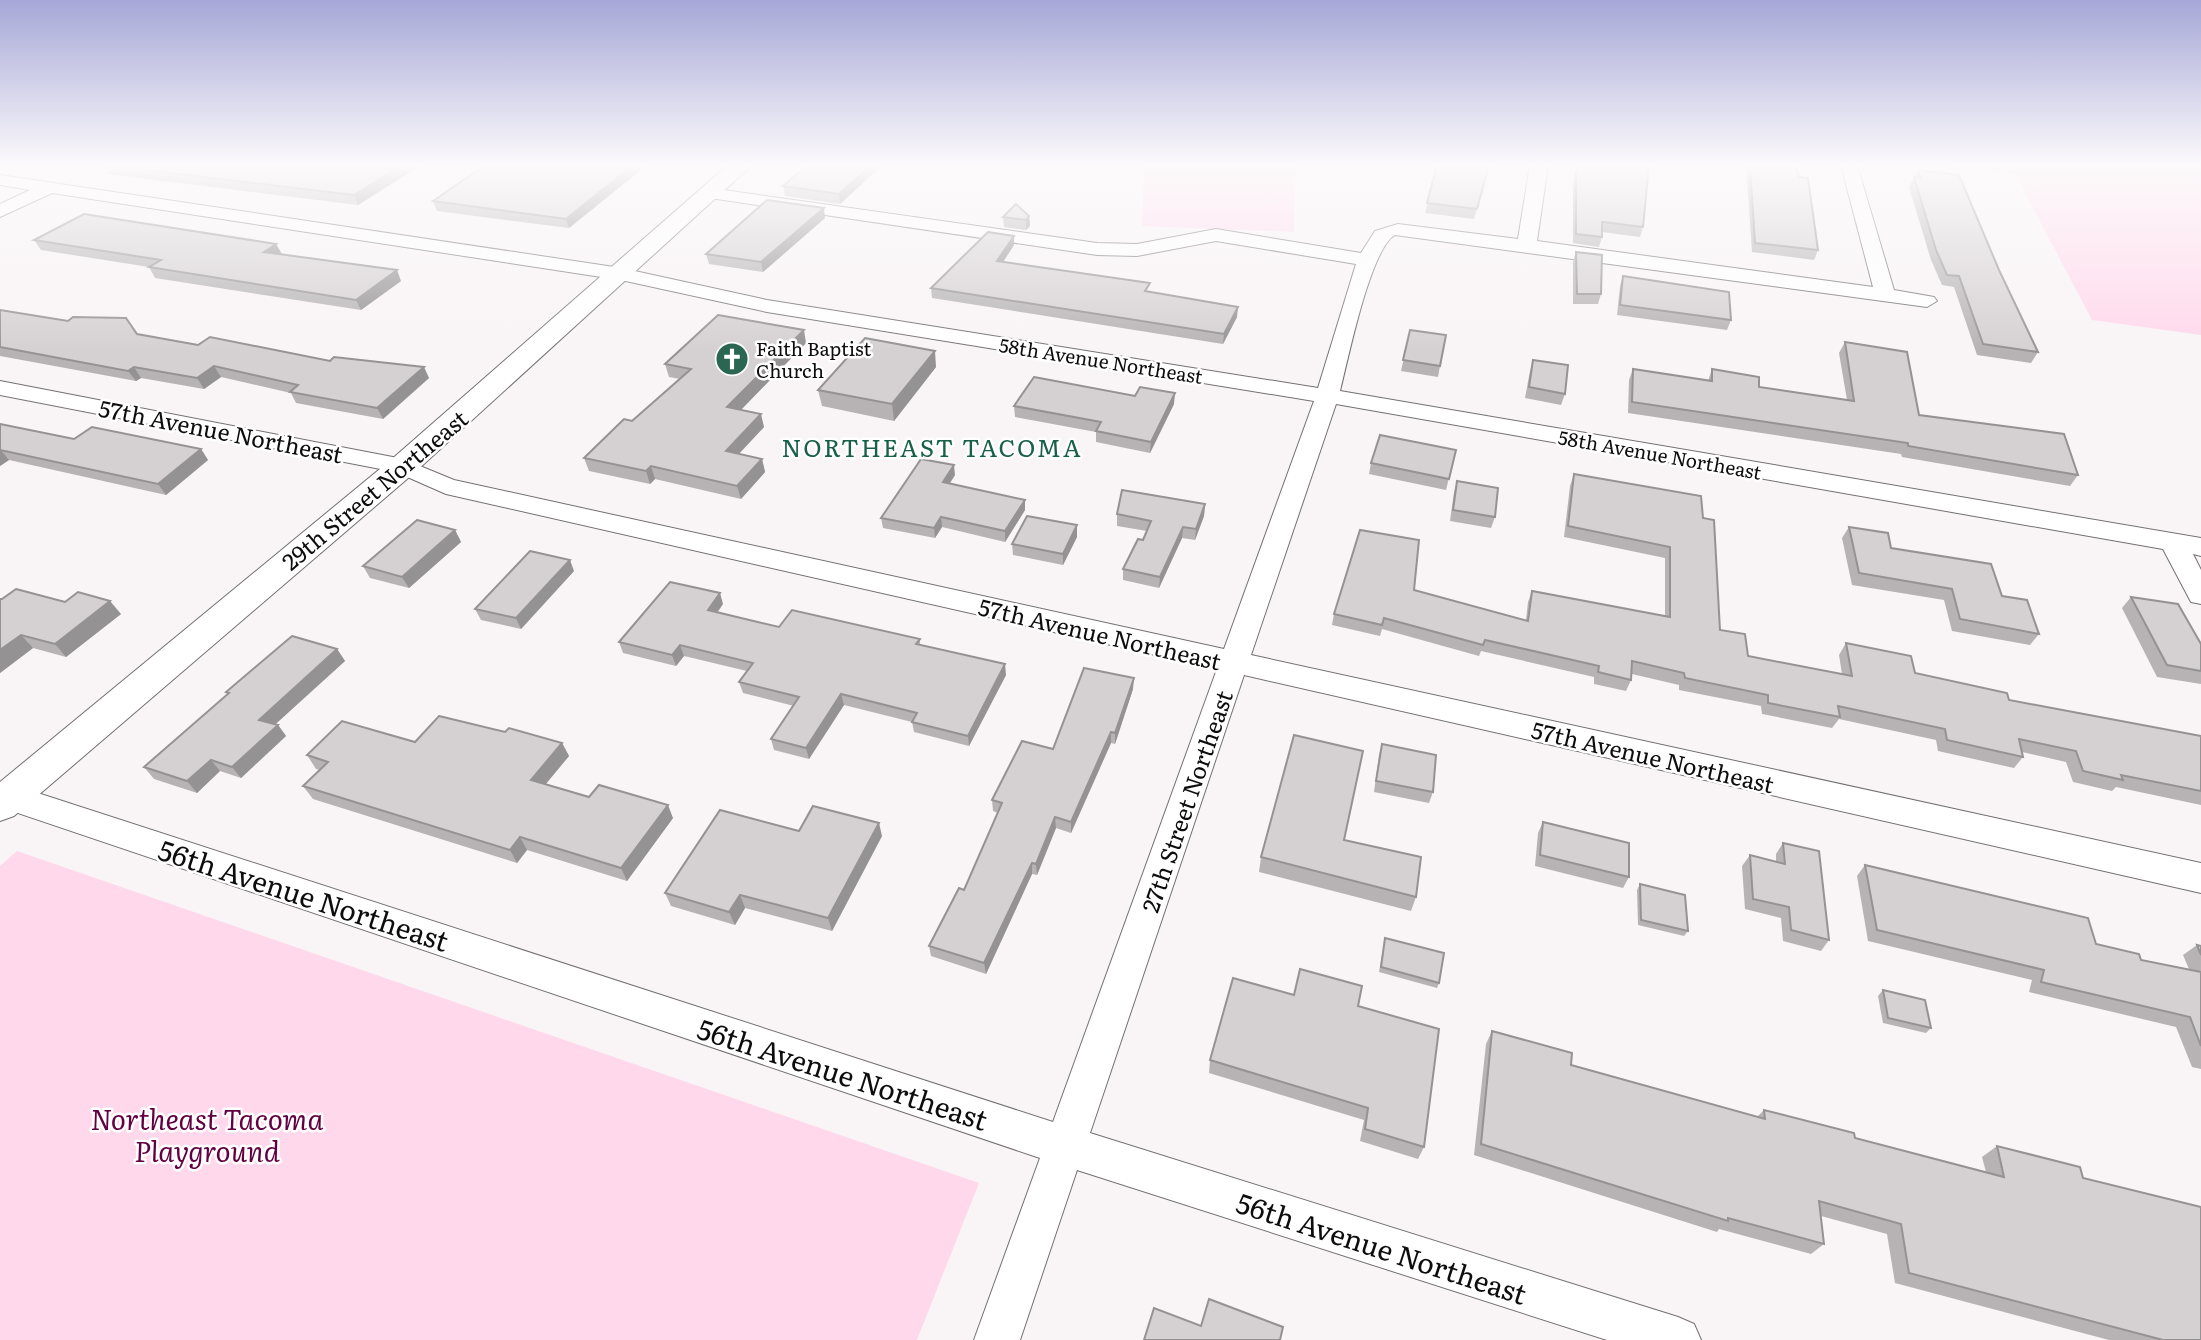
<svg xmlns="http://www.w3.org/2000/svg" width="2201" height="1340" font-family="Literata,serif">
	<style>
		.green { fill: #ffd8eb }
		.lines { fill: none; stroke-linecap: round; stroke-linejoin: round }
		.minor-casing { stroke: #747072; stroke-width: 2 }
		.tertiary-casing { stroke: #747072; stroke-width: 2 }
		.minor { fill: #fff; fill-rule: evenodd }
		.tertiary { fill: #fff; fill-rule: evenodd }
		.wall { fill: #b7b3b5 }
		.shaded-wall { fill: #959293 }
		.building { fill: #d5d0d2; stroke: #959293; stroke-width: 2 }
		.labels { text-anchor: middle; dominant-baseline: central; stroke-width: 5; stroke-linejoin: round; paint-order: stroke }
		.far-poi-label { font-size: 19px; fill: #0e0d0e; stroke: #fff; text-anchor: start }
		.far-street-label { font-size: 19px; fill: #0e0d0e; stroke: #fff }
		.street-label { font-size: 23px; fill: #0e0d0e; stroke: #fff }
		.neighbourhood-label { font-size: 24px; letter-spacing: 2px; fill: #186049; stroke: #fff }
		.near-street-label { font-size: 28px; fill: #0e0d0e; stroke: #fff }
		.near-park-label { font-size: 28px; font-style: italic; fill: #620042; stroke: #fff }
	</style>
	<rect width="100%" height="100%" fill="#f9f4f6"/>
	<g class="green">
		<polygon points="1144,165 1295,165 1294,232 1142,226"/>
		<polygon points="1929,165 2201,165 2201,335 2092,320 2015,174"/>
		<polygon points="17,851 979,1183 917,1340 0,1340 0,866"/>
	</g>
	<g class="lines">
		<defs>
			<path id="minor" d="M1530,165H1548L1537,241L1873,287L1842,169L1846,165H1857L1894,290L1934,297L1937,301L1927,307L1395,235C1370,249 1348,360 1340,391L2201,538V556L2193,554L2201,570V604L2191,602L2163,549L1336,404L1251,655L2201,863V893L1244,675L1090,1133L1678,1317L1694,1324L1701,1340H1607L1077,1170L1020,1340H974L1040,1158L0,807V787L10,784L1053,1122L1217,669L446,494L396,472L0,395V381L403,459L454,480L1224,649L1314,401L767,312L621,280L52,193L0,217V204L30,190L0,185V175L621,268L767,300L1318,388L1356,264L1216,241L1137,256L1097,255L710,198L701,193L710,188L1097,243L1137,244L1216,229L1361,253L1375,231L1398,224L1518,239Z"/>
			<polygon id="tertiary" points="728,165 752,165 414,473 14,816 0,821 0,782 392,459"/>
		</defs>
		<use href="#minor" class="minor-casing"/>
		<use href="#tertiary" class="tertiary-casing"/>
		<use href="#minor" class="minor"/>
		<use href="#tertiary" class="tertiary"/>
	</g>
	<g class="wall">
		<polygon points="102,165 421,165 358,205 107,174"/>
		<polygon points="647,165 569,228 437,211 433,201"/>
		<polygon points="808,165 876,165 877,170 840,204 785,196 783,186"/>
		<polygon points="1437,165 1489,165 1474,219 1425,213"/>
		<polygon points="1577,165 1643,227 1640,237 1602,232 1602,237 1599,247 1573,243 1573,183"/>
		<polygon points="1746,165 1796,165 1818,250 1814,260 1752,252"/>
		<polygon points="1918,170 1999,270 2038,352 2031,363 1977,355 1954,287 1942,285 1931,260 1909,187"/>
		<polygon points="1029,216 1030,226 1026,230 1004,227 1003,217"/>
		<polygon points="825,218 763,272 709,264 706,254"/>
		<polygon points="1014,236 1014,245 1003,262 1237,317 1223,344 932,298 931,288"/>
		<polygon points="34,240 282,254 401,281 361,310 155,278 149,267 41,250"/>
		<polygon points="1576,252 1601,294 1598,304 1573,304 1573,262"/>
		<polygon points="1623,276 1731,320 1727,330 1617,315 1620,286"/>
		<polygon points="0,310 198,345 330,361 429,378 383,419 296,403 291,393 221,377 204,389 141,378 136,381 0,356"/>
		<polygon points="1410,330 1440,366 1438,377 1401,371"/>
		<polygon points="1845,342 1919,415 2078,475 2070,486 1902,457 1901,454 1628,413 1629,380 1633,369 1708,381 1712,369 1759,387 1847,400 1839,353"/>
		<polygon points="806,343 741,410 764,427 739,454 762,459 765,472 741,499 655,479 650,484 589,471 584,458 632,421 680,379 669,377 665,364"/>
		<polygon points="1533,360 1565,394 1561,405 1525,398 1530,371"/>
		<polygon points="936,367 894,421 822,406 818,390"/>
		<polygon points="1174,404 1150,453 1096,442 1096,432 1015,417 1014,406"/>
		<polygon points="0,424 74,439 201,449 208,460 166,495 9,460 0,466"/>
		<polygon points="1456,450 1446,490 1369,474 1371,463"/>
		<polygon points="1574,474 1703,518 1720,630 1748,656 1842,674 1839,655 1846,643 1915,673 2009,700 2201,736 2201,805 2116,787 2112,791 2073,782 2066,762 2022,752 2023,757 2014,768 1938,751 1936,740 1839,719 1832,728 1762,714 1761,706 1679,690 1679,685 1632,674 1631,680 1626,691 1594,684 1594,677 1481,651 1479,656 1382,629 1380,636 1332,625 1334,614 1414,590 1526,620 1528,602 1532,591 1665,616 1665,558 1564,537 1570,486"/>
		<polygon points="955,475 950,483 1025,510 1005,542 942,527 935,538 883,528 881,518"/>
		<polygon points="1457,481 1495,517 1491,528 1450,521 1454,492"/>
		<polygon points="1205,504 1204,516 1195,540 1182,538 1159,588 1123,580 1123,569 1143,540 1147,531 1117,526 1117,514"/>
		<polygon points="1849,527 1891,548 2002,596 2039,634 2030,645 1952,631 1944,600 1852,585 1842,538"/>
		<polygon points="455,530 461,542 409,588 370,578 363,566"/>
		<polygon points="1077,537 1063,565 1013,555 1012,544"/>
		<polygon points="574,571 521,629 481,620 475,609"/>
		<polygon points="2131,597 2201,644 2201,684 2157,677 2122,608"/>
		<polygon points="0,599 65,602 121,614 66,657 33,648 0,673"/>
		<polygon points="723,604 718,612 779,627 920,639 920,645 1006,675 969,746 914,732 912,722 844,705 809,759 774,750 771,739 794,706 743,693 739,682 747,671 684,656 676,666 623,653 619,642"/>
		<polygon points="337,649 345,661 275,724 278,725 286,736 241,778 220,771 197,793 154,779 144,767 228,694 226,692"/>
		<polygon points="1133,689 1115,744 1111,743 1071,833 1056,828 1037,875 1032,874 986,974 931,956 929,946 964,890 998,813 993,811 992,800 1053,749"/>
		<polygon points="505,732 562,743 569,756 546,784 589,797 673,818 627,881 527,850 517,863 313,799 303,786 320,770 316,769 307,755 415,742"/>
		<polygon points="1382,744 1433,792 1429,803 1374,792 1379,755"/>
		<polygon points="1543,822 1629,877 1623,888 1535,866 1538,833"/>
		<polygon points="799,831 882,836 832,931 745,908 735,925 671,906 665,893"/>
		<polygon points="1344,840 1416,897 1411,911 1259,872 1261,857"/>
		<polygon points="1783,843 1829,940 1821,951 1783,941 1781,918 1745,909 1742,866 1750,855 1776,862 1776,854"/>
		<polygon points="1865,865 2141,960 2189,969 2183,955 2197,945 2201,946 2201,1069 2192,1067 2176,1027 2029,992 2032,980 1868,941 1857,876"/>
		<polygon points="1640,884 1688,931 1684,936 1638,925 1637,890"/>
		<polygon points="1385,938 1439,983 1437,988 1379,972"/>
		<polygon points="1883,990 1931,1028 1926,1033 1883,1023 1878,996"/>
		<polygon points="1294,995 1358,1006 1424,1147 1418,1159 1360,1141 1364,1120 1209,1073 1210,1060"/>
		<polygon points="1492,1031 1571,1065 1757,1117 1764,1110 1855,1138 1986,1172 1982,1157 1997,1146 2083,1178 2201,1340 2109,1340 1895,1283 1887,1234 1821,1216 1824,1244 1811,1254 1719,1229 1717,1232 1474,1155 1486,1044"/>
	</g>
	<g class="shaded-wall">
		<polygon points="402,165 421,165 358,205 354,195"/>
		<polygon points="633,165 647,165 569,228 566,219"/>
		<polygon points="871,165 876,165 877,170 840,204 839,194"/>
		<polygon points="824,208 825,218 763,272 761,262"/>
		<polygon points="1029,216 1030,226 1026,230 1026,220"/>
		<polygon points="1014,236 1014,245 997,271 997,261"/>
		<polygon points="276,244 282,254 264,252"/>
		<polygon points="397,270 401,281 361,310 356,300"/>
		<polygon points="1238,307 1237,317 1223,344 1224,334"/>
		<polygon points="804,330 806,343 731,420 727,407"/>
		<polygon points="935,351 936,367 894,421 892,404"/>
		<polygon points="214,366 221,377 204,389 197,378"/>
		<polygon points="134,367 141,378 136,381 128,371"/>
		<polygon points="424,367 429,378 383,419 377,408"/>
		<polygon points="1175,393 1174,404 1150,453 1151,442"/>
		<polygon points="761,414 764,427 729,464 726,451"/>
		<polygon points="0,449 9,460 0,466"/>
		<polygon points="201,449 208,460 166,495 158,484"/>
		<polygon points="762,459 765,472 741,499 737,486"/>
		<polygon points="954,465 955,475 944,492 943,482"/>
		<polygon points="651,466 655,479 650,484 646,471"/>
		<polygon points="1025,500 1025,510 1005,542 1005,531"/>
		<polygon points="1205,504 1204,516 1195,540 1196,529"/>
		<polygon points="941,517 942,527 935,538 934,528"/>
		<polygon points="1077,525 1077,537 1063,565 1063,554"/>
		<polygon points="1183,527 1182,538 1159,588 1160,577"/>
		<polygon points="455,530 461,542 409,588 402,577"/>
		<polygon points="570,560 574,571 521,629 516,618"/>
		<polygon points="720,593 723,604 711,620 708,610"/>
		<polygon points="110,601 121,614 66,657 55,644"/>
		<polygon points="21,635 33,648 0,673 0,650"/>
		<polygon points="680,645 684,656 676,666 672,655"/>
		<polygon points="337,649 345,661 268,731 259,720"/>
		<polygon points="1005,664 1006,675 969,746 968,736"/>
		<polygon points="1134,678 1133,689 1115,744 1115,733"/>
		<polygon points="841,694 844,705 809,759 806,748"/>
		<polygon points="278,725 286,736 241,778 232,767"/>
		<polygon points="1111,732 1111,743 1071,833 1071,822"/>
		<polygon points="562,743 569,756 538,793 531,780"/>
		<polygon points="211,760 220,771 197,793 187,781"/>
		<polygon points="668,805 673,818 627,881 621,868"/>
		<polygon points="1055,817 1056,828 1037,875 1036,864"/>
		<polygon points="879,823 882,836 832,931 828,918"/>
		<polygon points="520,837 527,850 517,863 510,850"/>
		<polygon points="1032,863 1032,874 986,974 984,963"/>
		<polygon points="740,895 745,908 735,925 729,912"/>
	</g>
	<g class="building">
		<polygon points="102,165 402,165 354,195"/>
		<polygon points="485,165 633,165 566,219 433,201"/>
		<polygon points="808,165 871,165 839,194 783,186"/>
		<polygon points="1437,165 1489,165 1477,209 1427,203"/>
		<polygon points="1578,165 1649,165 1643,227 1602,222 1602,237 1576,234 1576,174"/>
		<polygon points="1750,165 1796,165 1799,177 1808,178 1818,250 1755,243"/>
		<polygon points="1918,170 1959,175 1999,270 2038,352 1983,344 1959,276 1947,275 1936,250 1914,177 1921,178"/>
		<polygon points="767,200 824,208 761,262 706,254"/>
		<polygon points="1016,204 1029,216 1026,220 1003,217"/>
		<polygon points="84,214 276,244 264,252 397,270 356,300 149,267 161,260 34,240"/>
		<polygon points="988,232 1014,236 997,261 1150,283 1145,291 1238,307 1224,334 931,288"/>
		<polygon points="1576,252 1602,255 1601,294 1577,294"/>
		<polygon points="1623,276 1729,292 1731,320 1620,305"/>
		<polygon points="0,310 68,321 73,317 126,318 137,334 198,345 210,337 330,361 334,357 424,367 377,408 290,392 298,385 214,366 197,378 134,367 128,371 0,347"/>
		<polygon points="718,315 804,330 727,407 761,414 726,451 762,459 737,486 651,466 646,471 584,458 624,419 632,421 691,369 665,364"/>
		<polygon points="1410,330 1446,335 1440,366 1403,360"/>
		<polygon points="865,338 935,351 892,404 818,390"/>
		<polygon points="1845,342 1907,352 1919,415 2064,434 2078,475 1908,446 1908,443 1632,402 1633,369 1712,381 1712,369 1759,377 1759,387 1854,401"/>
		<polygon points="1533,360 1568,365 1565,394 1529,387"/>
		<polygon points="1034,377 1135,396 1140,387 1175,393 1151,442 1096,431 1101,422 1014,406"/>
		<polygon points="0,424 74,439 92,427 201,449 158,484 0,450"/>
		<polygon points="1380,435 1456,450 1449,479 1371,463"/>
		<polygon points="921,459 954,465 943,482 1025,500 1005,531 941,517 934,528 881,518"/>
		<polygon points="1574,474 1701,496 1703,518 1714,520 1720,630 1745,634 1748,656 1852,676 1846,643 1911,656 1915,673 2007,693 2009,700 2201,736 2201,791 2121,775 2123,780 2083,771 2076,751 2019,739 2023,757 1947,740 1945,729 1838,706 1840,717 1768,703 1768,695 1685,678 1684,673 1632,661 1631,680 1598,672 1599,666 1485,640 1483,645 1384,618 1382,625 1334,614 1360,530 1419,540 1414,590 1528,621 1532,591 1670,617 1670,547 1568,526"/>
		<polygon points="1457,481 1498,488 1495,517 1453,510"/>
		<polygon points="1122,490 1205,504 1196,529 1183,527 1160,577 1123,569 1138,539 1143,540 1151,521 1117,514"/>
		<polygon points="1027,516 1077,525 1063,554 1012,544"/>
		<polygon points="417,520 455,530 402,577 363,566"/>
		<polygon points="1849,527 1888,533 1891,548 1991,564 2002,596 2027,600 2039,634 1960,619 1952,589 1859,573"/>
		<polygon points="530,551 570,560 516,618 475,609"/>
		<polygon points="670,582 720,593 708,610 779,627 792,610 920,639 916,644 1005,664 968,736 912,722 917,713 841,694 806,748 771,739 799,697 739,682 753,663 680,645 672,655 619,642"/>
		<polygon points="16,589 65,602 78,592 110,601 55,644 21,635 0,650 0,599 2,599"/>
		<polygon points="2131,597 2178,604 2201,644 2201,671 2167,665"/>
		<polygon points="292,636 337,649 259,720 278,725 232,767 211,760 187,781 144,767 229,693 226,692"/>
		<polygon points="1084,668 1134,678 1115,733 1111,732 1071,822 1055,817 1036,864 1032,863 984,963 929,946 959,888 964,890 1002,803 992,800 1022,741 1053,749"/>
		<polygon points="439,716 505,732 509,728 562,743 531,780 589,797 599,785 668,805 621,868 520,837 510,850 303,786 328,762 307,755 342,721 415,742"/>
		<polygon points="1294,735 1363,751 1344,840 1421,857 1416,897 1261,857"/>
		<polygon points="1382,744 1436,755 1433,792 1376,781"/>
		<polygon points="813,806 879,823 828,918 740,895 729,912 665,893 720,810 799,831"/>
		<polygon points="1543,822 1629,843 1629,877 1540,855"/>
		<polygon points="1783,843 1819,851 1829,940 1791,930 1789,907 1753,899 1750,855 1785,864"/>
		<polygon points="1865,865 2088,918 2096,944 2139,954 2141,960 2201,972 2201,1046 2190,1017 2041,982 2044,970 1877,930"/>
		<polygon points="1640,884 1685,895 1688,931 1641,920"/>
		<polygon points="1385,938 1444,953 1439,983 1381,967"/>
		<polygon points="2197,945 2201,946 2201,955"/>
		<polygon points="1300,969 1362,986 1358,1006 1439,1029 1424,1147 1365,1129 1368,1108 1210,1060 1233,978 1294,995"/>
		<polygon points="1883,990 1925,1000 1931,1028 1888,1018"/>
		<polygon points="1492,1031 1572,1053 1571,1065 1765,1119 1764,1110 1854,1133 1855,1138 2004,1177 1997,1146 2080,1167 2083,1178 2201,1207 2201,1340 2163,1340 1909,1273 1901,1224 1819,1201 1824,1244 1728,1218 1728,1221 1481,1144"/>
		<polygon points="1209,1299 1283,1327 1280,1340 1144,1340 1154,1308 1201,1326"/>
	</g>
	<linearGradient id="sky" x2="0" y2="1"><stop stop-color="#a6a7d7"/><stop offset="0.47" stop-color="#fcfafb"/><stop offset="1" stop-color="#fcfafb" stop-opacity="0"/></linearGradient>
	<rect width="2201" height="352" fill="url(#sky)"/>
	<defs>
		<symbol id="church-disc" viewBox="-11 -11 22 22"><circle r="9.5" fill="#2a6651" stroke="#fff"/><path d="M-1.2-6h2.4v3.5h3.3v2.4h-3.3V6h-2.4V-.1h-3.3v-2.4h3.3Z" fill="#fff"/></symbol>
	</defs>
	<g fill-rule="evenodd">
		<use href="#church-disc" x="713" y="340" width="38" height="38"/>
	</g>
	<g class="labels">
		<g class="far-poi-label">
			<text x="756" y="348">Faith Baptist<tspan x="756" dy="22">Church</tspan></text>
		</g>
		<g class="far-street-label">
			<text transform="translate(1101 360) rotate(9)">58th Avenue Northeast</text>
			<text transform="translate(1660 454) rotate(10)">58th Avenue Northeast</text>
		</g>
		<g class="street-label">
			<text transform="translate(221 430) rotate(11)">57th Avenue Northeast</text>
			<text transform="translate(374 489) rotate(-40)">29th Street Northeast</text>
			<text transform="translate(1100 633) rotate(13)">57th Avenue Northeast</text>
			<text transform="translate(1653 756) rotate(13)">57th Avenue Northeast</text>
			<text transform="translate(1186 801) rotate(-71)">27th Street Northeast</text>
		</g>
		<g class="neighbourhood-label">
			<text x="932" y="446">NORTHEAST TACOMA</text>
		</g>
		<g class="near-street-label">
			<text transform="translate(304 894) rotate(18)">56th Avenue Northeast</text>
			<text transform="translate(843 1073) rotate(18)">56th Avenue Northeast</text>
			<text transform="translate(1382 1247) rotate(18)">56th Avenue Northeast</text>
		</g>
		<g class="near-park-label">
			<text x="207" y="1118">Northeast Tacoma<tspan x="207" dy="32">Playground</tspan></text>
		</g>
	</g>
</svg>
